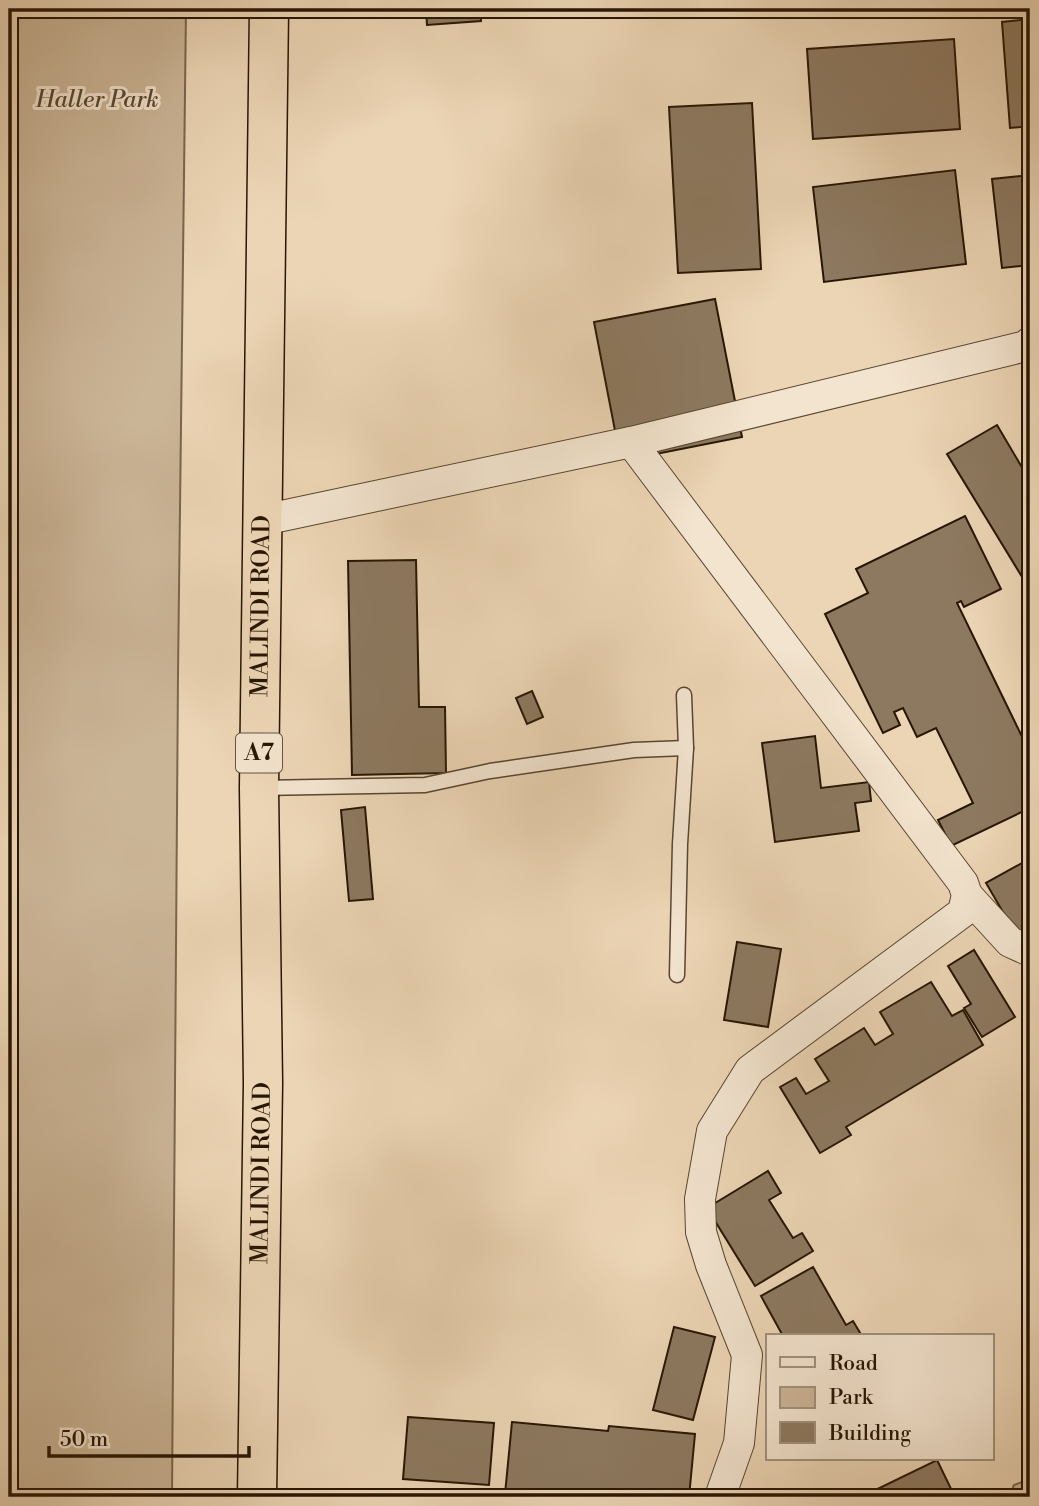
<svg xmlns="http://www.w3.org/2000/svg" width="1039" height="1506" font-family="'Libre Bodoni',serif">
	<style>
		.green { fill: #cbb597; stroke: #79664e; stroke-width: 2 }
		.building { fill: #8d7960; stroke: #271604; stroke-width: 2 }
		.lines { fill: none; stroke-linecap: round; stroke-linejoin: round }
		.lane-casing { stroke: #584630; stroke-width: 17 }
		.street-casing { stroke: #584630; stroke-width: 32 }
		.highway-casing { stroke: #271604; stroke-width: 41 }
		.lane { stroke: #f3e4cf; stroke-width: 14 }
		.street { stroke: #f3e4cf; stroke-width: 30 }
		.highway { stroke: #ecd5b5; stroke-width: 38 }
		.labels { text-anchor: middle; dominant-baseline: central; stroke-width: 6; stroke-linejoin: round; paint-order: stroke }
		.shield { fill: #f3e4cf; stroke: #645441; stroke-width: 2 }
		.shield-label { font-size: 23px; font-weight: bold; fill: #271604 }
		.park-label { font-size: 24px; font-style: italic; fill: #584630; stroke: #f3e4cf }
		.street-label { font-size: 24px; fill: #271604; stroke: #f3e4cf }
	</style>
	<rect width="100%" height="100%" fill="#ecd5b5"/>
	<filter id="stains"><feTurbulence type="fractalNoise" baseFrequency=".00286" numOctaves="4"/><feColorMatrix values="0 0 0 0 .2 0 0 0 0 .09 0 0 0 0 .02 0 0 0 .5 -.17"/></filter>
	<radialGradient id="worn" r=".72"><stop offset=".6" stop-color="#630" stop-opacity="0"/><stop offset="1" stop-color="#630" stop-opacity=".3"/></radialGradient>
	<g class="green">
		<polygon points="9,9 186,9 178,674 172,1497 9,1497"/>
		<polygon points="1030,1479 1030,1497 1009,1497 1014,1485"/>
	</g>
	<g class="building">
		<polygon points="426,9 480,9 481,21 427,25"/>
		<polygon points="1030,19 1030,126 1010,128 1002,22"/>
		<polygon points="954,39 960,129 813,139 807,49"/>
		<polygon points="752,103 761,269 678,273 669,107"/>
		<polygon points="955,170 966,264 824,282 813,187"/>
		<polygon points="1030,175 1030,265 1002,268 992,179"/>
		<polygon points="715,299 742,437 656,454 617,441 594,322"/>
		<polygon points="997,425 1030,481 1030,582 1027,585 947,454"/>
		<polygon points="965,516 1001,589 964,607 961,601 957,603 1030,753 1030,808 951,846 938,820 973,803 936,728 917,737 903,708 894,712 900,725 883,733 825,614 868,593 856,569"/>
		<polygon points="416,560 419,707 445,707 446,773 352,775 348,561"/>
		<polygon points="532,691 543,717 527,724 516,698"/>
		<polygon points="815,736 821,788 869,782 871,801 855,803 859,831 775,842 762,743"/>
		<polygon points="365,807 373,899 349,901 341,810"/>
		<polygon points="1022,863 1030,876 1030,931 1018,938 986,883"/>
		<polygon points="737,942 781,949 768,1027 724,1020"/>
		<polygon points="974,950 1015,1017 982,1037 964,1008 971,1004 948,966"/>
		<polygon points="931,982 952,1016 963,1010 983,1045 846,1127 851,1135 820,1153 780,1087 796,1078 806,1094 829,1081 815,1059 864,1028 875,1045 893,1034 880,1012"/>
		<polygon points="768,1171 781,1193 769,1200 793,1238 802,1233 813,1251 755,1286 707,1208"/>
		<polygon points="813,1267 846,1325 853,1321 862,1336 783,1336 761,1296"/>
		<polygon points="674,1327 715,1337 693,1420 653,1410"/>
		<polygon points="408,1417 494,1423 489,1485 403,1479"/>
		<polygon points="512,1422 608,1431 609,1426 695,1434 689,1497 545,1497 505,1494"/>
		<polygon points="937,1460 955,1497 861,1497"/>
		<polygon points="401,1491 401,1497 327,1497 326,1495"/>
	</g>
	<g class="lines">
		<defs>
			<g id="lane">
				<polyline points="260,788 425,785 490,771 634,750 686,748"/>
				<polyline points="677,975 680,844 686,748 684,695"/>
			</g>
			<g id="street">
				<polyline points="631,442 963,883 967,895 963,912 750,1070 712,1131 700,1199 701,1232 711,1265 747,1355 739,1443 720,1497"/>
				<polyline points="263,520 631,442 1026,346 1030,342"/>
				<polyline points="967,895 1010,942 1030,951"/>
			</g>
			<g id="highway">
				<path id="s1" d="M257,1497L263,1083L259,788L269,9"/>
			</g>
		</defs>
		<use href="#lane" class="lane-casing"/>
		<use href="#street" class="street-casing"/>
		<use href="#highway" class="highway-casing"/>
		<use href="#lane" class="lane"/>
		<use href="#street" class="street"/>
		<use href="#highway" class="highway"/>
	</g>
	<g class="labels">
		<rect class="shield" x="236" y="733.5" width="46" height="39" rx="5"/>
		<g class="shield-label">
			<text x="259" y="753">A7</text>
		</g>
		<g class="park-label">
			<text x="97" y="100">Haller Park</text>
		</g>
		<g class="street-label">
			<text stroke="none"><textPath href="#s1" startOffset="891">MALINDI ROAD</textPath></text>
			<text stroke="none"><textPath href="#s1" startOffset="324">MALINDI ROAD</textPath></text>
		</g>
	</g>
	<rect width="1039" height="1506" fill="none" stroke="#ecd5b5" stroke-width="35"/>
	<rect x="10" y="10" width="1018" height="1485" fill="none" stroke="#271604" stroke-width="3.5"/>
	<rect x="18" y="18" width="1004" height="1471" fill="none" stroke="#271604" stroke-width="2"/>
	<rect x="766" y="1334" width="228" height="126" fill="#f3e4cf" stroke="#a1927e" stroke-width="2"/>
	<rect x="780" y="1357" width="35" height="10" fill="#f3e4cf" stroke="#a1927e" stroke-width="2"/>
	<text x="829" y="1370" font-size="21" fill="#271604">Road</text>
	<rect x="780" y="1387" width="35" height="21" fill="#cbb597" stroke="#a1927e" stroke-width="2"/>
	<text x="829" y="1404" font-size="21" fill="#271604">Park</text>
	<rect x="780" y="1422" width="35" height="21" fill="#8d7960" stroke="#a1927e" stroke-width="2"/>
	<text x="829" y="1440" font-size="21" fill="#271604">Building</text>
	<path d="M49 1446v10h200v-10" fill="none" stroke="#271604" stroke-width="3.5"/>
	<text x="60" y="1446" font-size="21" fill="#271604" stroke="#f3e4cf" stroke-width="5" paint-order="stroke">50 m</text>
	<rect width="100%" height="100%" filter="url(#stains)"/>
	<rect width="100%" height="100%" fill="url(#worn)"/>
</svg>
